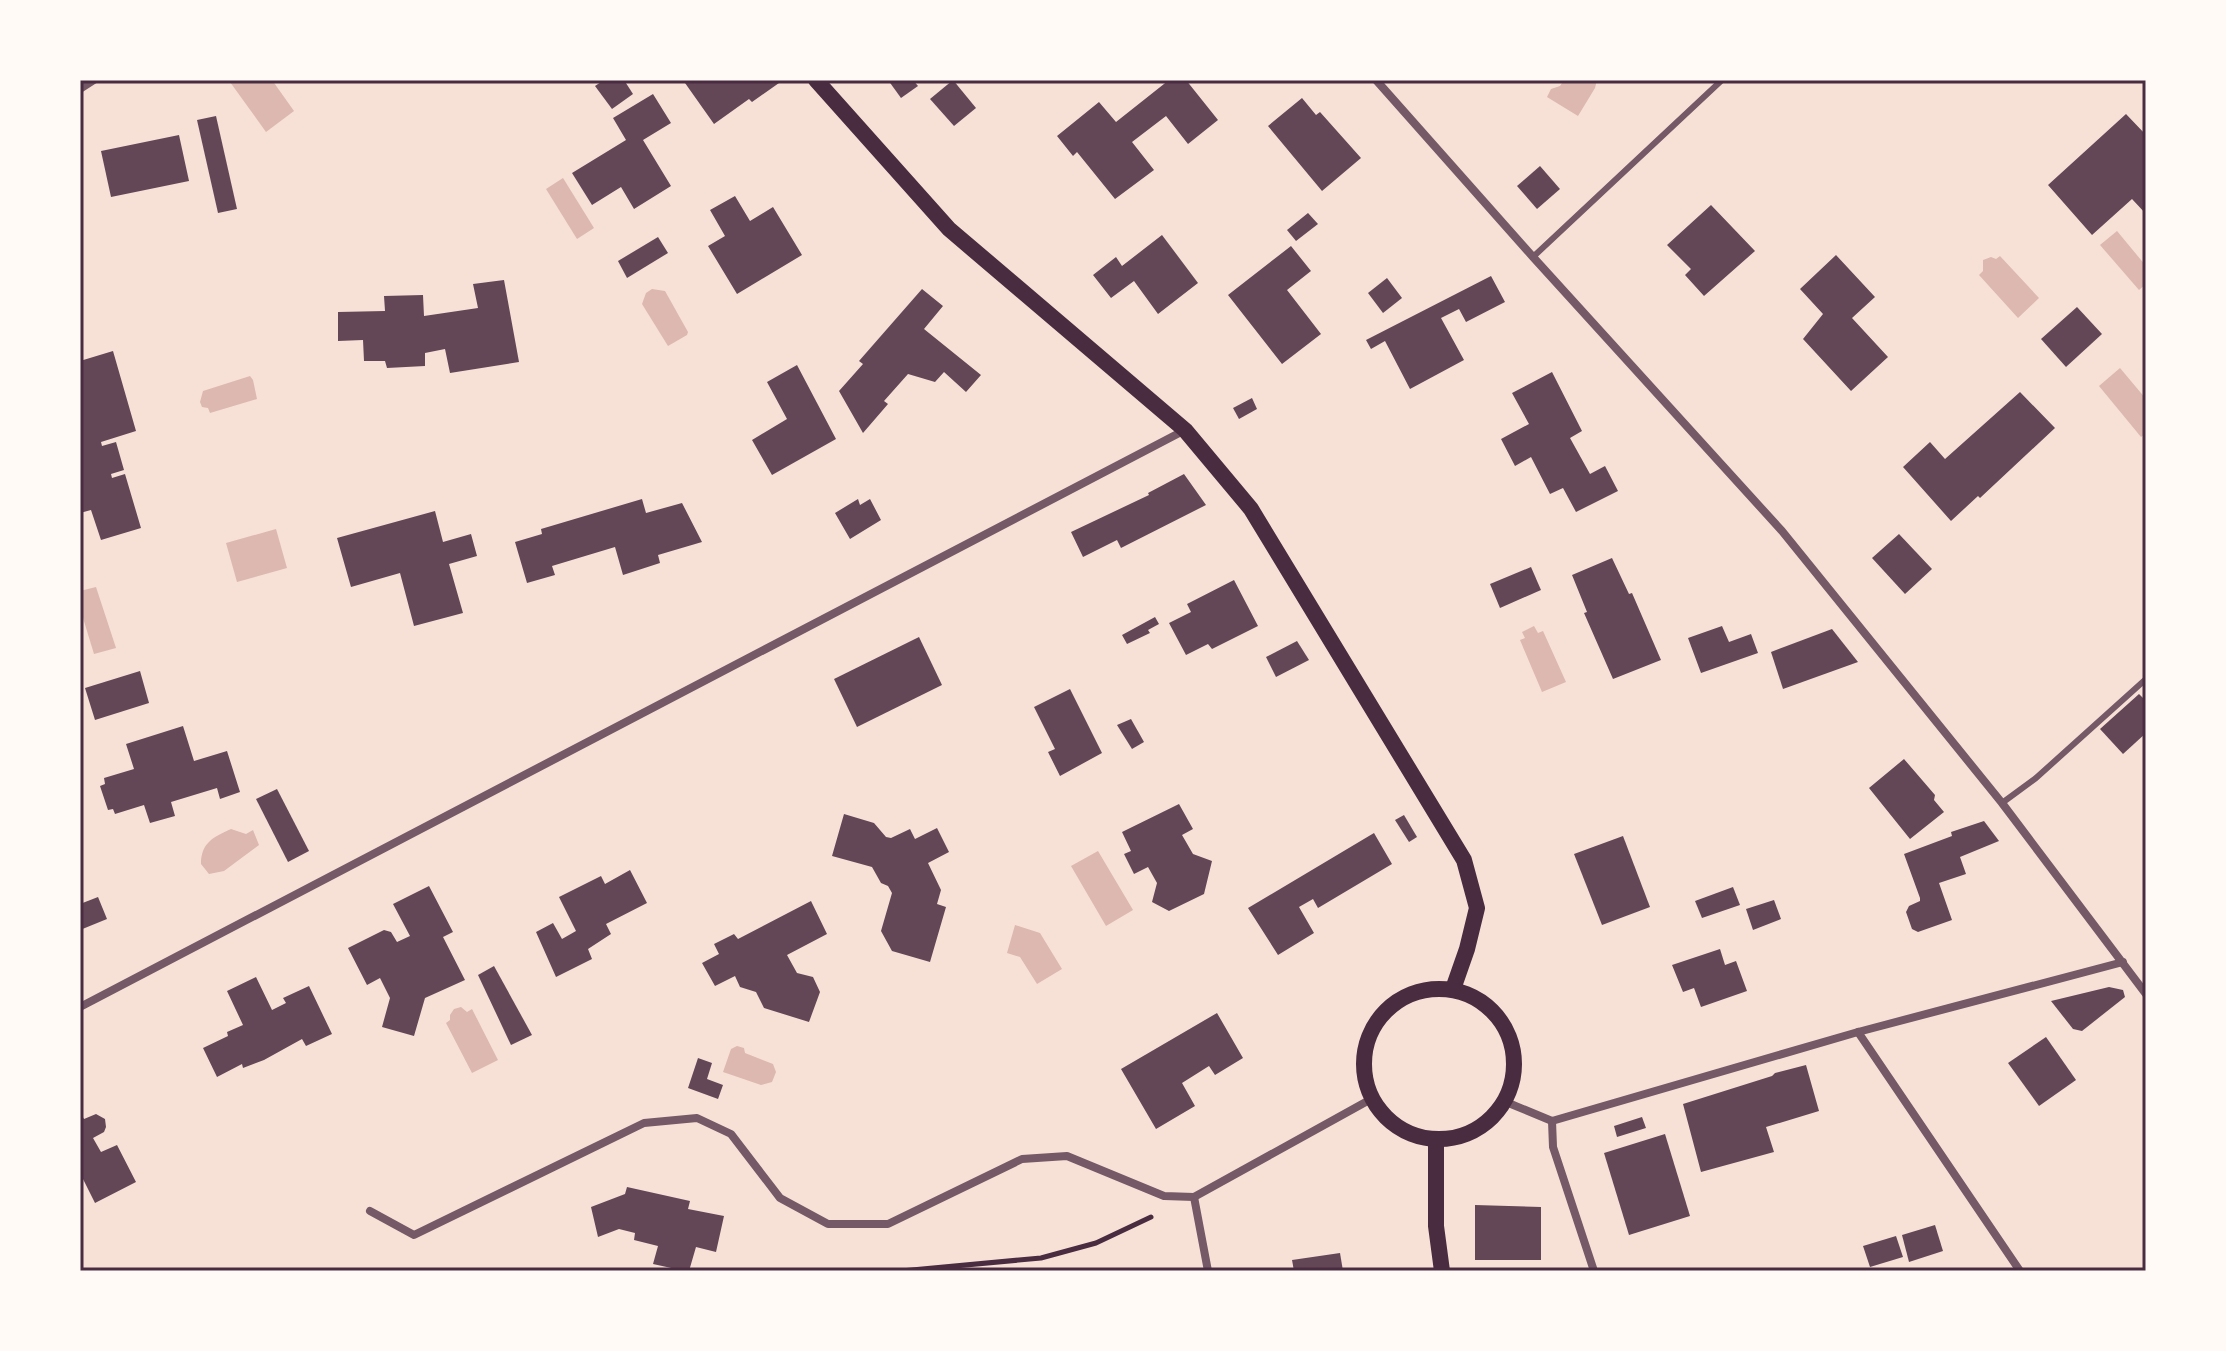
<svg xmlns="http://www.w3.org/2000/svg" width="2226" height="1351" font-family="Lato,sans-serif">
	<style>
		.water { fill: #dcb8b0 }
		.building { fill: #644757 }
		.lines { fill: none; stroke-linecap: round; stroke-linejoin: round }
		.path { stroke: #4a2c40; stroke-width: 5 }
		.service { stroke: #755966; stroke-width: 6 }
		.minor { stroke: #755966; stroke-width: 8 }
		.secondary { stroke: #4a2c40; stroke-width: 16 }
		.neatline { fill: none; stroke: #4a2c40; stroke-width: 3 }
	</style>
	<rect width="100%" height="100%" fill="#f7e1d7"/>
	<g class="water">
		<polygon points="233,80 272,80 294,111 266,132 230,82"/>
		<polygon points="1564,80 1597,80 1595,88 1578,116 1547,97 1551,89 1560,86"/>
		<polygon points="563,178 594,228 577,239 546,189"/>
		<polygon points="2117,231 2146,266 2146,284 2139,290 2100,245"/>
		<polygon points="2000,256 2039,298 2018,318 1979,275 1983,271 1983,260 1991,257 1996,259"/>
		<polygon points="652,289 665,291 688,332 687,335 668,346 642,304 646,293"/>
		<polygon points="2120,368 2146,399 2146,433 2141,437 2099,386"/>
		<polygon points="250,376 253,380 257,399 210,413 208,408 202,407 200,402 203,391"/>
		<polygon points="276,529 287,568 237,582 226,543"/>
		<polygon points="96,587 116,648 94,654 80,608 80,591"/>
		<polygon points="1534,626 1538,633 1543,631 1566,682 1542,692 1520,640 1525,638 1522,632"/>
		<path d="M231,829L246,834L253,830L259,845L224,871L209,874L201,864C201,843 213,837 231,829Z"/>
		<polygon points="1098,851 1133,910 1106,926 1071,866"/>
		<polygon points="1015,925 1040,933 1062,969 1037,984 1020,957 1007,953"/>
		<polygon points="461,1007 467,1012 472,1009 498,1060 472,1073 446,1023 450,1020 450,1015 454,1009"/>
		<polygon points="737,1046 744,1048 745,1053 773,1064 776,1072 772,1082 761,1085 723,1072 731,1049"/>
	</g>
	<g class="building">
		<polygon points="604,80 624,80 633,94 612,109 595,86"/>
		<polygon points="689,80 776,80 779,83 752,102 749,99 714,124 685,83"/>
		<polygon points="888,80 913,80 918,86 901,98"/>
		<polygon points="953,80 976,108 954,126 930,99"/>
		<polygon points="1169,80 1186,80 1218,120 1188,144 1166,116 1132,142 1154,170 1115,199 1077,152 1073,156 1057,136 1099,102 1116,122"/>
		<polygon points="653,94 671,123 643,140 671,186 634,209 621,187 592,205 572,173 626,140 613,118"/>
		<polygon points="1302,98 1316,115 1320,112 1361,158 1322,191 1268,126"/>
		<polygon points="2126,114 2146,135 2146,214 2132,199 2092,235 2048,185"/>
		<polygon points="216,116 237,209 218,213 197,120"/>
		<polygon points="179,135 189,181 111,197 101,151"/>
		<polygon points="1540,166 1560,189 1537,209 1517,186"/>
		<polygon points="735,196 750,221 773,207 802,255 737,294 708,246 725,236 710,210"/>
		<polygon points="1711,205 1755,251 1704,296 1685,275 1691,269 1667,245"/>
		<polygon points="1308,213 1318,224 1296,241 1287,230"/>
		<polygon points="1162,235 1198,283 1158,314 1134,281 1111,298 1093,275 1116,257 1122,266"/>
		<polygon points="658,237 668,253 627,278 618,261"/>
		<polygon points="1291,246 1311,271 1287,290 1321,334 1282,364 1228,295"/>
		<polygon points="1836,255 1875,297 1852,318 1888,357 1851,391 1803,339 1823,314 1800,289"/>
		<polygon points="1491,276 1505,302 1466,322 1459,309 1441,318 1464,360 1410,389 1385,341 1371,349 1366,340"/>
		<polygon points="1387,278 1402,298 1383,313 1368,293"/>
		<polygon points="504,280 519,362 450,373 445,349 425,353 425,366 387,368 385,361 364,361 363,340 338,341 338,312 385,311 384,296 423,295 424,316 478,308 473,284"/>
		<polygon points="922,289 943,306 924,329 981,375 966,392 944,372 935,382 908,374 884,401 888,404 863,433 839,391 863,364 859,361"/>
		<polygon points="2077,307 2102,334 2066,367 2041,339"/>
		<polygon points="113,351 136,431 101,442 102,446 116,442 124,470 111,474 112,478 125,474 141,528 101,540 91,510 80,513 80,361"/>
		<polygon points="797,365 836,439 772,475 752,440 787,419 767,382"/>
		<polygon points="1552,372 1582,431 1570,438 1590,474 1605,466 1618,491 1576,512 1563,488 1550,494 1531,457 1515,466 1501,439 1529,424 1512,393"/>
		<polygon points="2020,392 2055,428 1980,498 1978,496 1951,521 1903,467 1930,442 1945,459"/>
		<polygon points="1252,398 1257,409 1239,419 1233,408"/>
		<polygon points="1184,474 1206,505 1121,548 1117,540 1083,557 1071,532 1149,495 1148,493"/>
		<polygon points="642,499 646,513 682,503 702,542 658,555 660,563 623,575 615,547 552,566 555,575 527,583 515,542 542,534 541,529"/>
		<polygon points="858,499 860,505 870,499 881,520 850,539 835,513"/>
		<polygon points="435,511 443,542 471,534 477,556 449,564 463,613 414,626 400,573 351,587 337,538"/>
		<polygon points="1899,534 1932,569 1905,594 1872,558"/>
		<polygon points="1612,558 1629,594 1632,593 1661,660 1613,679 1584,613 1587,612 1572,575"/>
		<polygon points="1531,567 1541,590 1500,608 1490,584"/>
		<polygon points="1234,580 1258,626 1212,649 1208,644 1186,655 1169,623 1191,612 1187,604"/>
		<polygon points="1155,617 1159,624 1148,630 1150,633 1127,644 1122,635"/>
		<polygon points="1722,626 1729,642 1751,634 1758,653 1701,673 1688,638"/>
		<polygon points="1832,629 1858,662 1783,689 1771,652"/>
		<polygon points="919,637 942,685 857,727 834,679"/>
		<polygon points="1297,641 1309,660 1276,677 1266,657"/>
		<polygon points="140,671 149,703 95,720 85,688"/>
		<polygon points="1070,689 1102,753 1060,776 1048,752 1055,749 1034,707"/>
		<polygon points="2139,694 2146,701 2146,733 2123,754 2100,729"/>
		<polygon points="1131,719 1144,742 1132,749 1117,725"/>
		<polygon points="183,726 194,761 227,751 240,792 220,799 217,788 171,802 175,816 150,823 144,805 115,814 113,809 108,810 100,786 105,784 104,778 134,769 126,744"/>
		<polygon points="1904,759 1935,795 1934,800 1944,812 1910,839 1869,788"/>
		<polygon points="277,789 309,851 288,862 256,799"/>
		<polygon points="1179,804 1193,829 1182,835 1193,854 1212,861 1204,894 1169,911 1152,902 1157,883 1148,867 1134,874 1124,854 1131,851 1122,832"/>
		<polygon points="844,814 874,823 886,837 891,838 910,829 915,839 937,828 949,852 928,863 941,890 937,904 946,907 930,962 892,951 881,931 892,893 888,886 881,883 872,867 832,856"/>
		<polygon points="1404,815 1417,837 1409,842 1395,820"/>
		<polygon points="1984,821 1999,841 1960,857 1966,874 1939,883 1952,920 1918,932 1912,929 1906,912 1909,906 1920,901 1920,898 1904,854 1952,836 1951,832"/>
		<polygon points="1374,833 1392,864 1318,908 1313,899 1299,907 1314,933 1278,955 1248,908"/>
		<polygon points="1623,836 1650,907 1602,925 1574,854"/>
		<polygon points="630,870 647,903 606,924 611,934 588,949 592,959 556,977 536,932 553,923 562,939 576,931 559,897 601,876 605,884"/>
		<polygon points="429,886 453,932 443,937 465,980 425,998 414,1036 382,1027 390,998 380,978 367,985 348,948 384,930 391,932 397,942 410,936 393,904"/>
		<polygon points="1733,887 1740,905 1702,918 1695,901"/>
		<polygon points="98,897 107,919 80,930 80,904"/>
		<polygon points="1774,900 1781,919 1753,930 1746,909"/>
		<polygon points="811,901 827,934 787,955 797,973 813,977 820,992 809,1022 764,1008 756,992 740,987 735,976 715,986 702,963 719,954 714,944 734,934 738,939"/>
		<polygon points="1720,949 1725,965 1736,961 1747,991 1701,1007 1694,988 1683,992 1672,965"/>
		<polygon points="494,966 532,1035 511,1045 478,975"/>
		<polygon points="256,977 272,1010 286,1003 283,998 309,986 332,1034 306,1046 302,1039 264,1060 243,1068 242,1064 217,1077 203,1048 228,1036 227,1032 243,1025 227,991"/>
		<polygon points="2109,987 2123,990 2125,997 2082,1031 2073,1029 2051,1001"/>
		<polygon points="1217,1013 1243,1058 1215,1075 1209,1066 1182,1083 1195,1106 1156,1129 1121,1069"/>
		<polygon points="2046,1037 2076,1080 2039,1106 2008,1063"/>
		<polygon points="698,1058 712,1063 707,1079 723,1085 718,1099 688,1088"/>
		<polygon points="1806,1065 1819,1111 1766,1127 1774,1152 1701,1172 1683,1104 1772,1076 1775,1073"/>
		<polygon points="80,1112 84,1119 96,1114 105,1119 106,1127 104,1132 93,1138 101,1152 117,1145 136,1182 95,1203 80,1173"/>
		<polygon points="1642,1117 1646,1128 1617,1137 1614,1126"/>
		<polygon points="1665,1134 1690,1216 1629,1235 1604,1153"/>
		<polygon points="627,1187 690,1201 688,1209 724,1216 716,1252 696,1247 689,1271 685,1271 653,1264 658,1246 634,1240 635,1233 619,1229 598,1237 591,1207 625,1194"/>
		<polygon points="1475,1205 1541,1207 1541,1260 1475,1260"/>
		<polygon points="1935,1225 1943,1251 1909,1262 1902,1235"/>
		<polygon points="1896,1236 1903,1257 1870,1267 1863,1246"/>
		<polygon points="1340,1253 1343,1271 1294,1271 1292,1260"/>
	</g>
	<g class="lines">
		<polyline class="path" points="901,1271 1041,1258 1096,1243 1151,1217"/>
		<g class="service">
			<polyline points="1533,257 1722,80"/>
			<polyline points="2002,803 2036,778 2146,679"/>
		</g>
		<g class="minor">
			<polyline points="1376,80 1533,257 1782,531 2002,803 2146,994"/>
			<polyline points="80,89 94,80"/>
			<polyline points="80,1007 1185,430"/>
			<polyline points="1858,1032 2020,1271"/>
			<polyline points="1506,1102 1552,1121 1858,1032 2123,962"/>
			<polyline points="1552,1121 1553,1147 1594,1271"/>
			<polyline points="1194,1197 1208,1271"/>
			<polyline points="370,1211 414,1235 644,1123 697,1118 731,1134 780,1198 828,1224 888,1224 1022,1159 1067,1156 1164,1196 1194,1197 1373,1098"/>
		</g>
		<g class="secondary">
			<polyline points="816,80 949,229 1185,430 1251,509 1464,860 1477,908 1467,949 1453,989"/>
			<circle cx="1439" cy="1064" r="75"/>
			<polyline points="1436,1140 1436,1226 1442,1271"/>
		</g>
	</g>
	<rect width="2226" height="1351" fill="none" stroke="#fffaf5" stroke-width="164"/>
	<rect x="82" y="82" width="2062" height="1187" class="neatline"/>
</svg>
